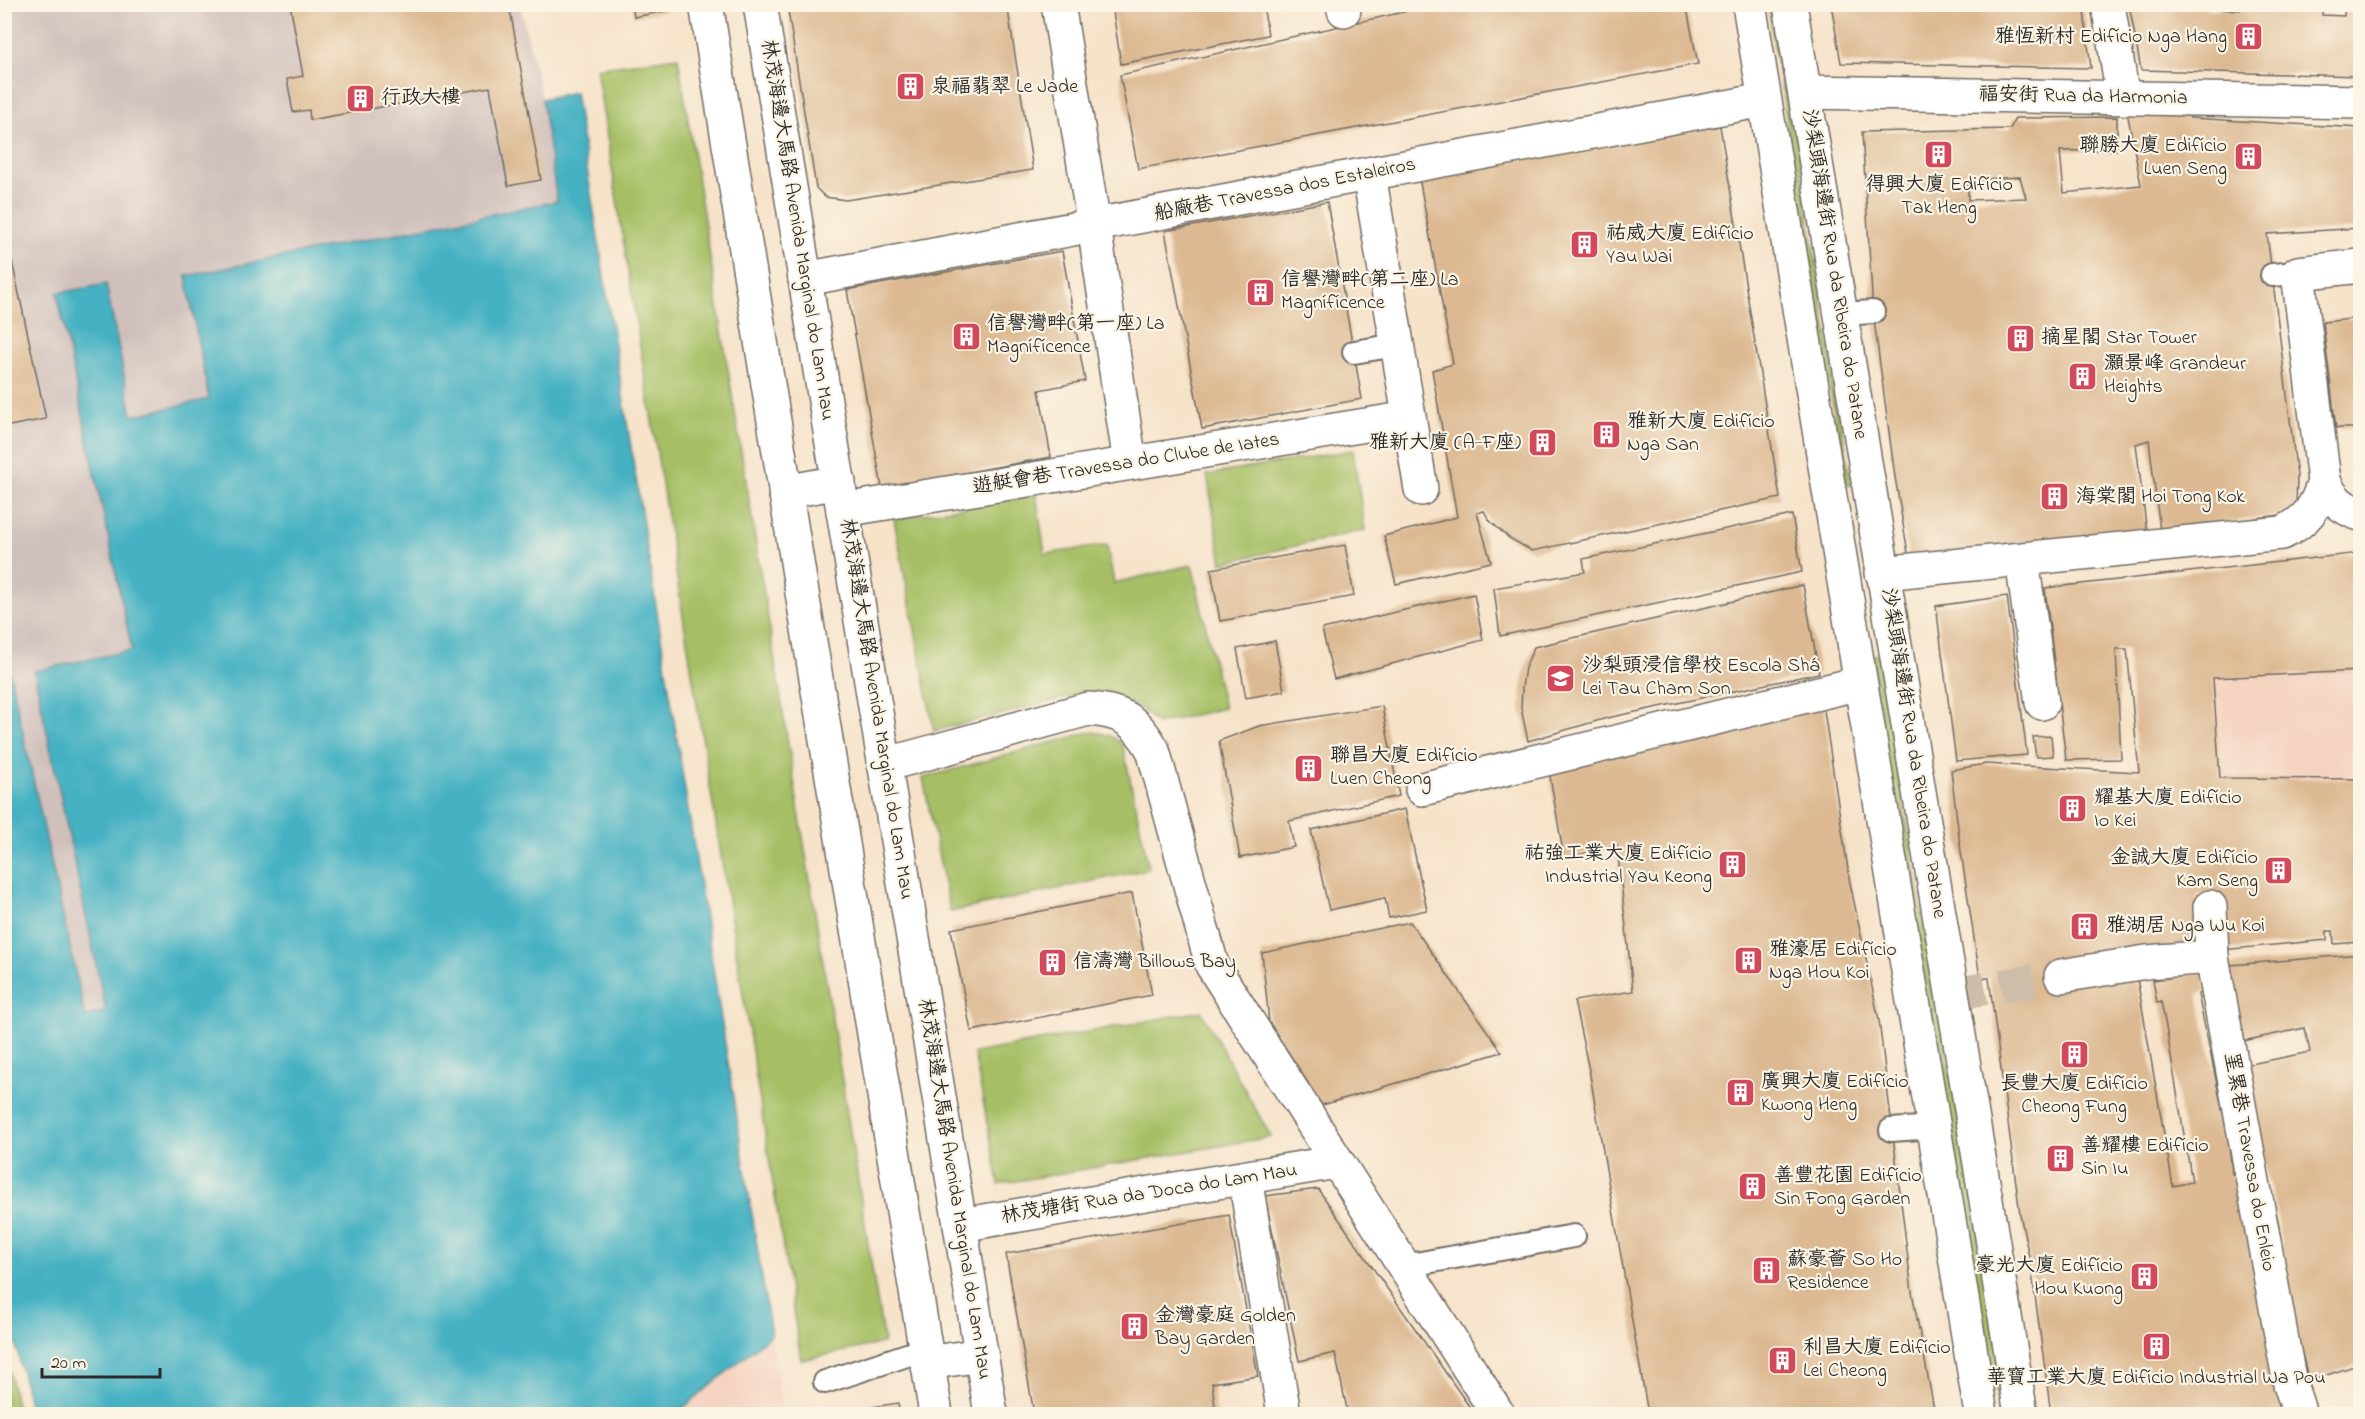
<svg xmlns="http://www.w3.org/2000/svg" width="2365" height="1419" font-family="'Indie Flower','LXGW WenKai TC',sans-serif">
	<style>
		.built { fill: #f4d3c0 }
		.industrial { fill: #d0c0bc }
		.green { fill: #a6bf65; stroke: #687548; stroke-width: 1.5 }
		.water { fill: #45b1c3; stroke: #386e77; stroke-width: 1.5 }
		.building { fill: #dcb992; fill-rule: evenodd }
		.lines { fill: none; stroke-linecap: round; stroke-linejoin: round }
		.minor-tunnel { stroke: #cdbeaa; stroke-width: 33; stroke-dasharray: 33 16; stroke-linecap: butt }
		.service-casing { stroke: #726b63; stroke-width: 26 }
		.pedestrian-casing { stroke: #726b63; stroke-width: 36 }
		.minor-casing { stroke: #726b63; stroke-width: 36 }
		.secondary-casing { stroke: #726b63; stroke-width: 36 }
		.primary-casing { stroke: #726b63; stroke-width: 36 }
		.service { stroke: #fff; stroke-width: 22 }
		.pedestrian { stroke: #fff; stroke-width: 33 }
		.minor { stroke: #fff; stroke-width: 33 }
		.secondary { stroke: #fff; stroke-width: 33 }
		.primary { stroke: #fff; stroke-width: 33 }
		.labels { text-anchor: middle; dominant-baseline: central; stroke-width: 4.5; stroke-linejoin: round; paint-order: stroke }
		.poi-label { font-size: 20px; fill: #2b2b2b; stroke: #fcf5e5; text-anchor: start }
		.street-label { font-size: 20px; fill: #2b2b2b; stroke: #fcf5e5 }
	</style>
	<rect width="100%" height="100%" fill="#fcf5e5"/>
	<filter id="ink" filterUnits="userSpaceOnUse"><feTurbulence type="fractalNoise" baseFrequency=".0167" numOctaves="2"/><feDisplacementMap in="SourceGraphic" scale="12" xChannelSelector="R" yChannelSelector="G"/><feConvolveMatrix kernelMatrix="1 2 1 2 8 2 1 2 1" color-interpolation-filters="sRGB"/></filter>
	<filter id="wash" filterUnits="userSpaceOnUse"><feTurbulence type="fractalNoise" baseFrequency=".008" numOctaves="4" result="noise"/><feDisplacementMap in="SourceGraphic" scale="24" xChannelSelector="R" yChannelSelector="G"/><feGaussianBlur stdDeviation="1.35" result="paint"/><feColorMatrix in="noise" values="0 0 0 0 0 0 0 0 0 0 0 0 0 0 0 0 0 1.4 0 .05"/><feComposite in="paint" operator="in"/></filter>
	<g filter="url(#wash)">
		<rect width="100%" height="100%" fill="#f6e3ca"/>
		<g class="built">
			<polygon points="2186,572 2191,609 2360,594 2360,779 2192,778 2139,772 2127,649 2116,649 2109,582"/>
			<polygon points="771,1335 783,1414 676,1414 754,1348"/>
		</g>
		<polygon class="industrial" points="4,5 520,5 542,99 557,201 186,276 209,399 132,416 106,284 57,293 132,650 34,672 107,1012 84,1016 5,651"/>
		<g class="green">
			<polygon points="1768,5 1775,5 1851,484 1846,485"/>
			<polygon points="678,57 884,1343 801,1360 596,68"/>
			<polygon points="1353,450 1365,530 1222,563 1207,475"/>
			<polygon points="1036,494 1045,554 1107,545 1114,583 1192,565 1224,708 1157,724 1138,706 1094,691 934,731 894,519"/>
			<polygon points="1871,655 1878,655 2009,1414 2000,1414 1989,1358"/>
			<path d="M1090,732C1104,733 1114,735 1123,746L1149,869L950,912L923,778Z"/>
			<polygon points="1201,1011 1271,1137 999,1184 974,1053"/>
			<polygon points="5,1352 18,1414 5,1414"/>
		</g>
		<polygon class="water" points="575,92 771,1335 676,1414 31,1414 4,1291 5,651 85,1016 106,1011 34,671 132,650 57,293 106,284 132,416 209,399 186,276 557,201 542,99"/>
		<g id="blocks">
			<g class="building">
				<polygon points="290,4 509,4 541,180 508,186 490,87 310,120 309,110 293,112 287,79 303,76"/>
				<polygon points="787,4 1007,4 1033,170 846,200 825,197 816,188"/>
				<polygon points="1403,4 1686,4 1698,64 1138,169 1120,75 1404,12"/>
				<polygon points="1831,4 2083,4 2091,68 1841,63"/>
				<polygon points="2129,4 2207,4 2207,9 2240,10 2240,5 2323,5 2322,15 2344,16 2345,4 2360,4 2360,76 2141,70"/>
				<polygon points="632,5 675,5 676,9 634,17"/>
				<polygon points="1112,5 1263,5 1268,35 1121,64"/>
				<path d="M2126,106L2188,109L2190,118L2360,128V228L2267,234L2297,476L2296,505L2288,514L2160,531L2149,440L2136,444L2147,533L1909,559L1895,477L1873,312L1862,132L2010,129L2015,118L2117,117V150L2060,151L2064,193L2141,185ZM2020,177L2026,198L1968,200V180Z"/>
				<polygon points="1720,126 1780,498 1532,551 1509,538 1489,520 1484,511 1477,513 1491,562 1396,584 1384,536 1457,517 1432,370 1453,364 1419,177"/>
				<polygon points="1327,202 1362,399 1202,429 1165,231"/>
				<polygon points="4,224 46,419 4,427"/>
				<polygon points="1062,251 1085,381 1039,390 1051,457 882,488 847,290"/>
				<polygon points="2360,318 2360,428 2336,428 2323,322"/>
				<polygon points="1792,515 1802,572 1500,636 1494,588 1585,572 1583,559"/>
				<polygon points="1345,545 1354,596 1220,621 1211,569"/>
				<polygon points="2360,553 2360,671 2213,678 2220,778 2360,779 2360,942 2334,944 2333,931 2327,931 2327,940 2222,950 2220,893 2197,895 2200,948 2137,978 2173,1186 2192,1182 2166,1027 2161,1002 2157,1003 2153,980 2204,973 2206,991 2198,994 2229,1142 2232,1174 2237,1174 2287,1414 2051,1414 2031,1266 2020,1214 1989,978 1980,978 1960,845 1951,770 1985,764 2139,772 2127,649 2116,649 2121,759 2066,760 2045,588"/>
				<polygon points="1803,585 1819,673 1607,718 1528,741 1521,708 1522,688 1525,668 1534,647"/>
				<polygon points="1474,594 1483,640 1334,679 1322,629"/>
				<polygon points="2007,596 2027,755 1956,761 1936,606"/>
				<polygon points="1275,641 1284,691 1246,698 1237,649"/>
				<polygon points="1823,704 1850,883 1879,1020 1912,1292 1935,1414 1648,1414 1590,1075 1574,1001 1633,991 1617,846 1564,858 1549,771"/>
				<polygon points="1382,706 1399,796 1289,821 1294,847 1240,858 1219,741 1259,726"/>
				<polygon points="2051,736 2053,756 2036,757 2033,737"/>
				<polygon points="1405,809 1427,910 1389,918 1385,898 1329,910 1311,830"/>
				<polygon points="1132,893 1152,995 971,1031 951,929"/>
				<polygon points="1410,922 1502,1052 1322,1105 1269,1022 1262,953"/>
				<polygon points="2360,954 2360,1364 2309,1381 2290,1307 2278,1221 2241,1066 2310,1052 2305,1028 2238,1042 2220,966"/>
				<polygon points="1318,1189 1473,1412 1474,1414 1348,1414 1335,1353 1299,1361 1265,1196"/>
				<polygon points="1229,1215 1258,1376 1212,1383 1216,1414 1034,1414 1006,1254"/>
				<polygon points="898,1403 900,1414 840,1414 840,1412"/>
			</g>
		</g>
	</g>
	<g filter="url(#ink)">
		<use href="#blocks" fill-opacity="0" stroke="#726b63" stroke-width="1.5"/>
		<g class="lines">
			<polyline class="minor-tunnel" points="1953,994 2061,976"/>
			<defs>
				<g id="service">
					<polyline points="2272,275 2298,273"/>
					<polyline points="1841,314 1873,312"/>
					<polyline points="1354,352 1397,345"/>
					<polyline points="1891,1130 1920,1128 1934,1132"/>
					<polyline points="1404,1266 1574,1236"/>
					<polyline points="825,1382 925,1349"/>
				</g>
				<g id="pedestrian">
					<polyline points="1094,226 1130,463"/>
					<polyline points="843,510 1409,418"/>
					<polyline points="1245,1178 1284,1414"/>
				</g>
				<g id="minor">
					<polyline points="1058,4 1094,226"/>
					<polyline points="1343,4 1344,10"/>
					<polyline points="2108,4 2123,98"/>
					<polyline points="1805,92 2360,102"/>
					<polyline points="1369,174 1421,489"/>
					<path d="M2360,266L2298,273L2324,481C2332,499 2341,508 2360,514"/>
					<polyline points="805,279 1764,100"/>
					<polyline points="2022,560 2042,703"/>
					<path d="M1882,573L2282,533C2306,522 2317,507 2324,481"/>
					<path d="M884,765L1088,709C1122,711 1136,720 1153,750L1212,965L1498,1414"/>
					<polyline points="1422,789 1860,683"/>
					<polyline points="2210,907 2212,957 2290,1384 2300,1414"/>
					<polyline points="2061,976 2146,962 2212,957"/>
					<polyline points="960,1225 1337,1162"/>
				</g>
				<g id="secondary">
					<polyline points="706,4 936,1414"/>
					<polyline points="760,4 991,1414"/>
					<polyline points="785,492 839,482"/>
					<polyline points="927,1363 981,1355"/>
				</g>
				<g id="primary">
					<polyline points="1749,4 1981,1414"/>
					<polyline points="1790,4 2021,1414"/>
				</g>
			</defs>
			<use href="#service" class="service-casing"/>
			<use href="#pedestrian" class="pedestrian-casing"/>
			<use href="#minor" class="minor-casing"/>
			<use href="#secondary" class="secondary-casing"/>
			<use href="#primary" class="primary-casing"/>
			<use href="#service" class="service"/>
			<use href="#pedestrian" class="pedestrian"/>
			<use href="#minor" class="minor"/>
			<use href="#secondary" class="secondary"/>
			<use href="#primary" class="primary"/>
		</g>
	</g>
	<defs>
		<symbol id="building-square" viewBox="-11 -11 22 22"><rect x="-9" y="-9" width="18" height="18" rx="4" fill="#d1495b" stroke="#fcf5e5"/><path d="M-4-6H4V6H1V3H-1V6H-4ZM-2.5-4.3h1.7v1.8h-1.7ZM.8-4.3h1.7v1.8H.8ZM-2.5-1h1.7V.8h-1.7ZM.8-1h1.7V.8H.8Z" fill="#fff"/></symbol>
		<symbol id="school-square" viewBox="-11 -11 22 22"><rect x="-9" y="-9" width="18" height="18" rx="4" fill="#d1495b" stroke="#fcf5e5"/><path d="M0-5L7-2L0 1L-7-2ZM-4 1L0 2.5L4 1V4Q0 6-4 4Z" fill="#fff"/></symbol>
	</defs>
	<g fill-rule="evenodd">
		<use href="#building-square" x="2232" y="20" width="33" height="33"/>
		<use href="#building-square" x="894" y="70" width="33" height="33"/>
		<use href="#building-square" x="344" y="82" width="33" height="33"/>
		<use href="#building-square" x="1922" y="138" width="33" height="33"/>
		<use href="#building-square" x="2232" y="140" width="33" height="33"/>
		<use href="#building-square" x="1568" y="228" width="33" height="33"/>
		<use href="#building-square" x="1244" y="276" width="33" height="33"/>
		<use href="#building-square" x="950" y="320" width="33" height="33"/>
		<use href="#building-square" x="2004" y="322" width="33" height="33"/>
		<use href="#building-square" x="2066" y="360" width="33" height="33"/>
		<use href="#building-square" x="1590" y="418" width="33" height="33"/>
		<use href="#building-square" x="1526" y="426" width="33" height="33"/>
		<use href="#building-square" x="2038" y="480" width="33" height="33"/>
		<use href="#school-square" x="1544" y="662" width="33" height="33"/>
		<use href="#building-square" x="1292" y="752" width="33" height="33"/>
		<use href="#building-square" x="2056" y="792" width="33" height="33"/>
		<use href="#building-square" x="1716" y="848" width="33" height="33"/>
		<use href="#building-square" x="2262" y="854" width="33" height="33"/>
		<use href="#building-square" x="2068" y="910" width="33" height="33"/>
		<use href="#building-square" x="1732" y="944" width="33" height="33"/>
		<use href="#building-square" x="1036" y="946" width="33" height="33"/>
		<use href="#building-square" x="2058" y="1038" width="33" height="33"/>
		<use href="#building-square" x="1724" y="1076" width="33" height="33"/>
		<use href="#building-square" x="2044" y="1142" width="33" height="33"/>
		<use href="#building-square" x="1736" y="1170" width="33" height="33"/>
		<use href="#building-square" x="1750" y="1254" width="33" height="33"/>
		<use href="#building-square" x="2128" y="1260" width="33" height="33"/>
		<use href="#building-square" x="1118" y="1310" width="33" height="33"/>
		<use href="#building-square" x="2140" y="1330" width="33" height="33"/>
		<use href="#building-square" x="1766" y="1344" width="33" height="33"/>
	</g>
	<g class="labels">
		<g class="poi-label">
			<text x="2227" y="37" text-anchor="end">雅恆新村 Edifício Nga Hang</text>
			<text x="931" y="87">泉福翡翠 Le Jade</text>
			<text x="381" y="98">行政大樓</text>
			<text x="2227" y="146" text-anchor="end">聯勝大廈 Edifício<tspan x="2227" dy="23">Luen Seng</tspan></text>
			<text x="1939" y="185" text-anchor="middle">得興大廈 Edifício<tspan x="1939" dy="23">Tak Heng</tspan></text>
			<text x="1606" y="234">祐威大廈 Edifício<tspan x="1606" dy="23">Yau Wai</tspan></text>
			<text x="1281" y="280">信譽灣畔(第二座) La<tspan x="1281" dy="23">Magnífícence</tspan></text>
			<text x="987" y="324">信譽灣畔(第一座) La<tspan x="987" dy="23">Magnífícence</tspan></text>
			<text x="2041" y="338">摘星閣 Star Tower</text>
			<text x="2104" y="364">灝景峰 Grandeur<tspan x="2104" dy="23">Heights</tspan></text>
			<text x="1627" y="422">雅新大廈 Edifício<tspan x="1627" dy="23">Nga San</tspan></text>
			<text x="1521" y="443" text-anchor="end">雅新大廈 (A-F座)</text>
			<text x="2076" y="497">海棠閣 Hoi Tong Kok</text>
			<text x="1582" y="666">沙梨頭浸信學校 Escola Shá<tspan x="1582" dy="23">Lei Tau Cham Son</tspan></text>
			<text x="1330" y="756">聯昌大廈 Edifício<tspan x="1330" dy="23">Luen Cheong</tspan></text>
			<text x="2094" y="798">耀基大廈 Edifício<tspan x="2094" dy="23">Io Kei</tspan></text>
			<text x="1712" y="854" text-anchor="end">祐強工業大廈 Edifício<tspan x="1712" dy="23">Industrial Yau Keong</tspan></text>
			<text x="2258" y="858" text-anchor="end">金誠大廈 Edifício<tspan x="2258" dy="23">Kam Seng</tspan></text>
			<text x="2106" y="926">雅湖居 Nga Wu Koi</text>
			<text x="1769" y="950">雅濠居 Edifício<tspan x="1769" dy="23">Nga Hou Koi</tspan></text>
			<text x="1073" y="962">信濤灣 Billows Bay</text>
			<text x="1761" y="1082">廣興大廈 Edifício<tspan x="1761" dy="23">Kwong Heng</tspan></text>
			<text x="2074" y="1084" text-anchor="middle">長豐大廈 Edifício<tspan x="2074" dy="23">Cheong Fung</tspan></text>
			<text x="2081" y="1146">善耀樓 Edifício<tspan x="2081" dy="23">Sin Iu</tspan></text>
			<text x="1774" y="1176">善豐花園 Edifício<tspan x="1774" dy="23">Sin Fong Garden</tspan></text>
			<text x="1787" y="1260">蘇豪薈 So Ho<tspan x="1787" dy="23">Residence</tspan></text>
			<text x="2123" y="1266" text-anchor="end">豪光大廈 Edifício<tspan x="2123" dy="23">Hou Kuong</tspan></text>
			<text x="1155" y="1316">金灣豪庭 Golden<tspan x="1155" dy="23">Bay Garden</tspan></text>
			<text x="1803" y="1348">利昌大廈 Edifício<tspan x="1803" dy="23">Lei Cheong</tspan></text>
			<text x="2156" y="1378" text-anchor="middle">華寶工業大廈 Edifício Industrial Wa Pou</text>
		</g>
		<g class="street-label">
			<text transform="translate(2083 97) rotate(1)">福安街 Rua da Harmonia</text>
			<text transform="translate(1285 190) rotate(-11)">船廠巷 Travessa dos Estaleiros</text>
			<text transform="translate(797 230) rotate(81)">林茂海邊大馬路 Avenida Marginal do Lam Mau</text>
			<text transform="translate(1834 274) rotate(81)">沙梨頭海邊街 Rua da Ribeira do Patane</text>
			<text transform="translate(1126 464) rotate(-9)">遊艇會巷 Travessa do Clube de Iates</text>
			<text transform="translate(876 709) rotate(81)">林茂海邊大馬路 Avenida Marginal do Lam Mau</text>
			<text transform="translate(1913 753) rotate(81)">沙梨頭海邊街 Rua da Ribeira do Patane</text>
			<text transform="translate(2249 1162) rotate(80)">罣累巷 Travessa do Enleio</text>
			<text transform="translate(954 1189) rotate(81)">林茂海邊大馬路 Avenida Marginal do Lam Mau</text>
			<text transform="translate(1149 1194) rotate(-9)">林茂塘街 Rua da Doca do Lam Mau</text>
		</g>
	</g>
	<rect width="2365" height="1419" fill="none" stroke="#fcf5e5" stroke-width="24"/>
	<path d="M42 1368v9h118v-9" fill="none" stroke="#2b2b2b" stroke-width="3"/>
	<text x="51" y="1368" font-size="18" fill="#2b2b2b" stroke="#fcf5e5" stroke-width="4.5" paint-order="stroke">20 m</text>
</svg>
